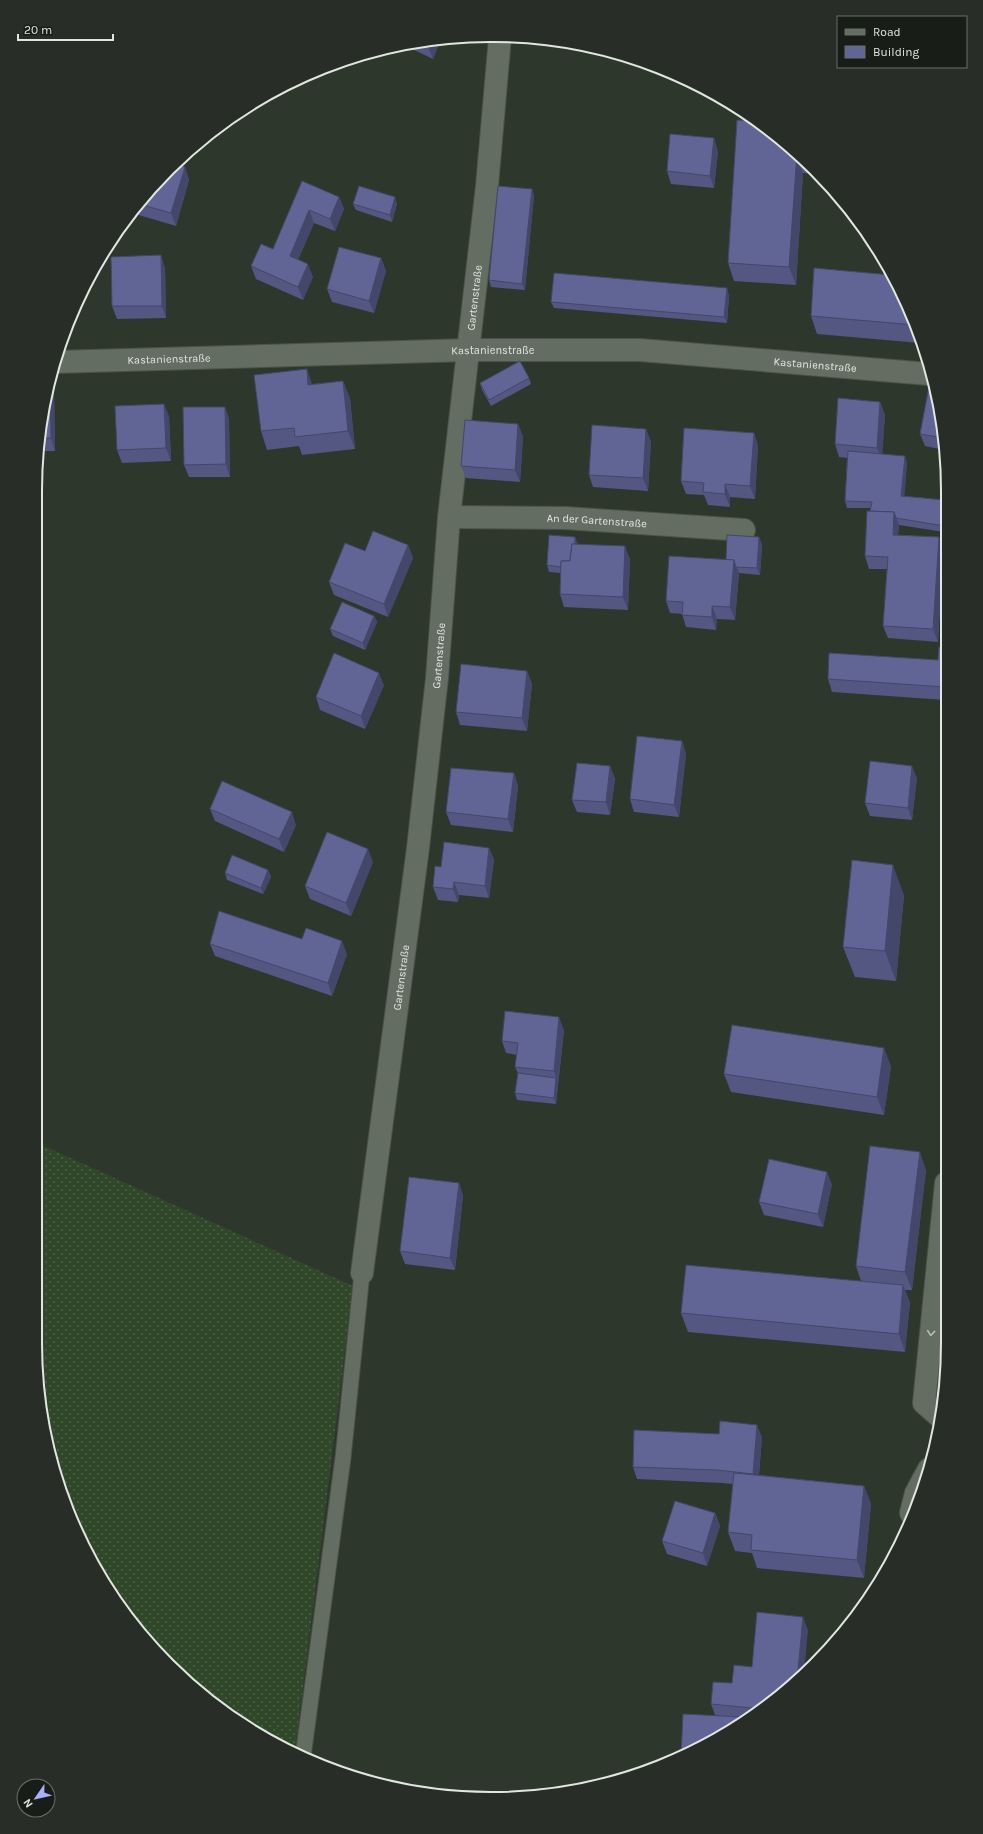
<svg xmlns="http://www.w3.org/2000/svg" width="983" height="1834" font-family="Karla,sans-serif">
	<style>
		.grass { fill: url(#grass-dots) }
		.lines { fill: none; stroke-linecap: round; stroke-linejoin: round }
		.lane-casing { stroke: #4b5249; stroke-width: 17 }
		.street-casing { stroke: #4b5249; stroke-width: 24 }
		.secondary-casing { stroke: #4b5249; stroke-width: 24 }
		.lane { stroke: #646d61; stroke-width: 15 }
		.street { stroke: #646d61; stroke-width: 22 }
		.secondary { stroke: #646d61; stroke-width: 22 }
		.wall { fill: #535781 }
		.shaded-wall { fill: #434769 }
		.building { fill: #606596; stroke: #434769 }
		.oneway { stroke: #b5bcb4 }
		.labels { text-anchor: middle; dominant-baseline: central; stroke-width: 3; stroke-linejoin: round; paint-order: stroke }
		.street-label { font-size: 11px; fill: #e1e7e0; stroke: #191d18 }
		.rim { fill: none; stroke: #e1e7e0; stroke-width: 2 }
	</style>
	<defs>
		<pattern id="grass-dots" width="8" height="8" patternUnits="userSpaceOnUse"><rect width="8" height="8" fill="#304729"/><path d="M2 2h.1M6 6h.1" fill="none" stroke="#4e6248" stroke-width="1.8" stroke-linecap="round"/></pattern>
	</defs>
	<rect width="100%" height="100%" fill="#2e372b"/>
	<polygon class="grass" points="35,1142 353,1286 295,1752 238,1722 190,1686 129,1621 96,1571 59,1489 44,1431 35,1343"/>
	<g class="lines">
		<defs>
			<polyline id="lane" points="303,1757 343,1458 362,1273"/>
			<g id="street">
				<path id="s1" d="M449,517L565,518L744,530"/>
				<path id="s2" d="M362,1273L418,848L437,678L449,517L487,186L500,37"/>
				<polyline points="940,1417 924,1403 946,1183"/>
			</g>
			<g id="secondary">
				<path id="s3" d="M55,362L469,350H640L929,374"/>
				<polyline points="911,1513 916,1493 929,1469"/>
			</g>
		</defs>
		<use href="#lane" class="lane-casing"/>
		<use href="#street" class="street-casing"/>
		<use href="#secondary" class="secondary-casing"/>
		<use href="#lane" class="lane"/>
		<use href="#street" class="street"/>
		<use href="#secondary" class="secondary"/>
	</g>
	<g class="wall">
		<polygon points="441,39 433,59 414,50 412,44"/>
		<polygon points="793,148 815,174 803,173 796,285 734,281 728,263"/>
		<polygon points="718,151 714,188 671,184 667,171"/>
		<polygon points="185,167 189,180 176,226 132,213 148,191"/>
		<polygon points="302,181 339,197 344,209 335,231 314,223 298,260 313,277 303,300 256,279 251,266 273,249"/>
		<polygon points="532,189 534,195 525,290 491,287 489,280"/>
		<polygon points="353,204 397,204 392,222 356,210"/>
		<polygon points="381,258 386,271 374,313 332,302 327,289"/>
		<polygon points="165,268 166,318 117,319 112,306"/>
		<polygon points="729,295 727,323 554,308 551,302"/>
		<polygon points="811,316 913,317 920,343 817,334"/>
		<polygon points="529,378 531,384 491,406 482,390 480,383"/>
		<polygon points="50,380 54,392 55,451 38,451"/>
		<polygon points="343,381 350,399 355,449 302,455 299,446 267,450 261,431 312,384"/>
		<polygon points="880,402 885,415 882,454 907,463 904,496 944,500 944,532 899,525 898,535 939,537 943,550 938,642 888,638 883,626 887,569 869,569 865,556 871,508 847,508 845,501 847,458 839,457 835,444"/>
		<polygon points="225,407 229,419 230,477 189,477 184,465"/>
		<polygon points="169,416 171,461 122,463 117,450"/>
		<polygon points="518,424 523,437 520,482 466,478 461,466"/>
		<polygon points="944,432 944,450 925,446 920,434"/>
		<polygon points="754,433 758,446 755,499 730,497 730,507 708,505 704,495 686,494 681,481"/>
		<polygon points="651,441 648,491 593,487 589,475"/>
		<polygon points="578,544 630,559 628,610 564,607 560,594 560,573 549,572 547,565"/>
		<polygon points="762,544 760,575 739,573 735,620 717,619 716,630 686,627 682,614 670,613 666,601 726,560"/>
		<polygon points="408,545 413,558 388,617 334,595 329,582 365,551"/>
		<polygon points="374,616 377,622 365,650 333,636 330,629"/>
		<polygon points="945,648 945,700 832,692 828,679 938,660"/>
		<polygon points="527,671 532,684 527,731 460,725 456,712"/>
		<polygon points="384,685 365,729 320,710 316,697"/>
		<polygon points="682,741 686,754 679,817 634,812 630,799"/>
		<polygon points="610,766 615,779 610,815 577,812 572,800"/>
		<polygon points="514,773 518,786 513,832 451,825 446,812"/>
		<polygon points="917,778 912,820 870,816 865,803"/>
		<polygon points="210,809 296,825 284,852 215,821"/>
		<polygon points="489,848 494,860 489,898 459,895 458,902 438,900 433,887 441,867"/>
		<polygon points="373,862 351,916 310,899 305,886"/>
		<polygon points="268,870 271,877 263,894 227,880 225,873"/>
		<polygon points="904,895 896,981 855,977 843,947"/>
		<polygon points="210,944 347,954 332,996 215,956"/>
		<polygon points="564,1030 556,1104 517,1100 515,1093 518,1073 515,1067 517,1055 506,1053 502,1041"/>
		<polygon points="891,1066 884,1115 731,1092 724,1074"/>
		<polygon points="926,1170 912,1290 905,1290 910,1303 905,1352 688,1332 681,1313 861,1281 856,1266"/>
		<polygon points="459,1183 463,1196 455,1270 405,1264 400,1251"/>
		<polygon points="832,1184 823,1227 764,1215 759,1202"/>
		<polygon points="762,1437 759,1475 864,1486 871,1504 864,1578 757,1568 752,1553 735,1551 728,1532 733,1484 722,1483 637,1479 633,1467"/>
		<polygon points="715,1513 720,1526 707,1566 667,1554 662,1541"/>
		<polygon points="808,1630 793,1686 748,1720 743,1719 744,1722 715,1715 711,1704 732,1683 752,1667"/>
	</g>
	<g class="shaded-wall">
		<polygon points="441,39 433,59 426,42"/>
		<polygon points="714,138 718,151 714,188 710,176"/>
		<polygon points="797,153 804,161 798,161 803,173 796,285 789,267"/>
		<polygon points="185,167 189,180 176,226 171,213"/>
		<polygon points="532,189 534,195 525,290 522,284"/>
		<polygon points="339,197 344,209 335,231 330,219"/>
		<polygon points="395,197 397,204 392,222 390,215"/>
		<polygon points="309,210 314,223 294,269 290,256"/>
		<polygon points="161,255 165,268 166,318 162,306"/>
		<polygon points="381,258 386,271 374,313 369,301"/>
		<polygon points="308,264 313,277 303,300 298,287"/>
		<polygon points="727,288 729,295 727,323 724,317"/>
		<polygon points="307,369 313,387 308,385"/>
		<polygon points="50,380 54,392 55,451 51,438"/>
		<polygon points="343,381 350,399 355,449 348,431"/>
		<polygon points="880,402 885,415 882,460 877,448"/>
		<polygon points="164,404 169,416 171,461 166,448"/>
		<polygon points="225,407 229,419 230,477 226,464"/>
		<polygon points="518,424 523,437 520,482 515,470"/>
		<polygon points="646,429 651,441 648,491 643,478"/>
		<polygon points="754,433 758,446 755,499 750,486"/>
		<polygon points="905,456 907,463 904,502 901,496"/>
		<polygon points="725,484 730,497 730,507 725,494"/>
		<polygon points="894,512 899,525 897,548 893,535"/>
		<polygon points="575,537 578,544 573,568"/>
		<polygon points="759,537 762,544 760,575 757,568"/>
		<polygon points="939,537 943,550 938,642 933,629"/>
		<polygon points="408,545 413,558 388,617 384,604"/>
		<polygon points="625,546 630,559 628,610 623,597"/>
		<polygon points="734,560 739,573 735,620 730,607"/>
		<polygon points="712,606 717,619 716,630 712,617"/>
		<polygon points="374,616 377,622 365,650 363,643"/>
		<polygon points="527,671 532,684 527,731 522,718"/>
		<polygon points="379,673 384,685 365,729 361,716"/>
		<polygon points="682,741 686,754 679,817 674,805"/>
		<polygon points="610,766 615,779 610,815 606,802"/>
		<polygon points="912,766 917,778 912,820 908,808"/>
		<polygon points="514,773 518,786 513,832 508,819"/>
		<polygon points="292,812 296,825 284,852 279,839"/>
		<polygon points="489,848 494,860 489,898 485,886"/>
		<polygon points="368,849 373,862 351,916 346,903"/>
		<polygon points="893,865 904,895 896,981 885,951"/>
		<polygon points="268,870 271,877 263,894 261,888"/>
		<polygon points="454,882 459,895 458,902 453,889"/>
		<polygon points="342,941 347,954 332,996 328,983"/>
		<polygon points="559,1017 564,1030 556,1104 554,1098 556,1078 554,1071"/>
		<polygon points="884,1048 891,1066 884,1115 877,1097"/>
		<polygon points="920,1152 926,1170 912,1290 905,1272"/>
		<polygon points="827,1172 832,1184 823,1227 818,1214"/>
		<polygon points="459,1183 463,1196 455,1270 450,1258"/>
		<polygon points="903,1285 910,1303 905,1352 899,1334"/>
		<polygon points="757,1425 762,1437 758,1487 753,1474"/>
		<polygon points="864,1486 871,1504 864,1578 857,1560"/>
		<polygon points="715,1513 720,1526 707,1566 703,1553"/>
		<polygon points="803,1617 808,1630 804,1674 797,1681"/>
		<polygon points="742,1717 744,1722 742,1724"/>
	</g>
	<g class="building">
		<polygon points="737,120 755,121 793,148 797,153 789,267 728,263"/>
		<polygon points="670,134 714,138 710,176 667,171"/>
		<polygon points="799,155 804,161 798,161"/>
		<polygon points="176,164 185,167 171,213 139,204 148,191"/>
		<polygon points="302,181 339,197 330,219 309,210 290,256 308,264 298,287 251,266 261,244 273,249"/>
		<polygon points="359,186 395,197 390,215 353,204"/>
		<polygon points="498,186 532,189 522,284 489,280"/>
		<polygon points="339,247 381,258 369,301 327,289"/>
		<polygon points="161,255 162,306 112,306 111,257"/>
		<polygon points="814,268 891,275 913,317 915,325 811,316"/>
		<polygon points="554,273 727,288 724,317 551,302"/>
		<polygon points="520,361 529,378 489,400 480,383"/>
		<polygon points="307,369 308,385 343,381 348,431 295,437 294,428 261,431 254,375"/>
		<polygon points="50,380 51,438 40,439"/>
		<polygon points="930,381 944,432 944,438 920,434"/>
		<polygon points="838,398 880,402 877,448 835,444"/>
		<polygon points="164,404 166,448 117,450 115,406"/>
		<polygon points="183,407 225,407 226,464 184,465"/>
		<polygon points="465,420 518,424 515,470 461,466"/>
		<polygon points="592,425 646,429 643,478 589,475"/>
		<polygon points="684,428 754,433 750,486 725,484 725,494 703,492 704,483 681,481"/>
		<polygon points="848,451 905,456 901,496 944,500 944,526 896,518 894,512 870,511 872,502 845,501"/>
		<polygon points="867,511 894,512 893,535 939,537 933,629 883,626 888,557 865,556"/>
		<polygon points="373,531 408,545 384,604 329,582 345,543 365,551"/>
		<polygon points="549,535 575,537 575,544 572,544 570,561 561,561 561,567 547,565"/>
		<polygon points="727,535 759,537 757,568 736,567 734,560 726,560"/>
		<polygon points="572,544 625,546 623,597 560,594 561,561 570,561"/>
		<polygon points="669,556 734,560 730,607 712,606 712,617 682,615 683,602 666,601"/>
		<polygon points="342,602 374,616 363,643 330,629"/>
		<polygon points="939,647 945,648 945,687 828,679 829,653 938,660"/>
		<polygon points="334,653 379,673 361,716 316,697"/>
		<polygon points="461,664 527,671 522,718 456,712"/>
		<polygon points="637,736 682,741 674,805 630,799"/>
		<polygon points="870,761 912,766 908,808 865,803"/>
		<polygon points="577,763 610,766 606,802 572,800"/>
		<polygon points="451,768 514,773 508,819 446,812"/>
		<polygon points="222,781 292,812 279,839 210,809"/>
		<polygon points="327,832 368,849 346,903 305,886"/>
		<polygon points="444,842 489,848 485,886 454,882 453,889 433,887 435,866 441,867"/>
		<polygon points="232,855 268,870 261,888 225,873"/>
		<polygon points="852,860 893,865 885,951 843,947"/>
		<polygon points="219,911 302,939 306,928 342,941 328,983 210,944"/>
		<polygon points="505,1011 559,1017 554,1071 515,1067 518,1043 502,1041"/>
		<polygon points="732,1025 884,1048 877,1097 724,1074"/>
		<polygon points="518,1073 556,1078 554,1098 515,1093"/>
		<polygon points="870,1146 920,1152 905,1272 856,1266"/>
		<polygon points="769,1159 827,1172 818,1214 759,1202"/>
		<polygon points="409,1177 459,1183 450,1258 400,1251"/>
		<polygon points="686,1265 903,1285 899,1334 681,1313"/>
		<polygon points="720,1421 757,1425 753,1474 717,1470 633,1467 634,1430 719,1434"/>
		<polygon points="734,1473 864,1486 857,1560 751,1550 752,1535 728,1532"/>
		<polygon points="675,1501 715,1513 703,1553 662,1541"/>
		<polygon points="757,1612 803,1617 797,1681 793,1686 762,1709 711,1704 713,1682 732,1683 734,1665 752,1667"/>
		<polygon points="683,1714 742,1717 742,1724 681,1756"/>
		<polygon points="636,1769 647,1771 635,1775"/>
	</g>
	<defs><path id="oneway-chevron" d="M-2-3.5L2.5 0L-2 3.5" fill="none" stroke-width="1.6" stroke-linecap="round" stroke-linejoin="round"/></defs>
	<use class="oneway" href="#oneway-chevron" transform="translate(931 1333) rotate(96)"/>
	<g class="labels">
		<g class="street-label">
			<text stroke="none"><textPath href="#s2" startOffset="982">Gartenstraße</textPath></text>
			<text stroke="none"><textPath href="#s3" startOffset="438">Kastanienstraße</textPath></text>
			<text stroke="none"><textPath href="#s3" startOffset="114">Kastanienstraße</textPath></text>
			<text stroke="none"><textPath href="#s3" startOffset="761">Kastanienstraße</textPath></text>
			<text stroke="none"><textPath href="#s1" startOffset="148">An der Gartenstraße</textPath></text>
			<text stroke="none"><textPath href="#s2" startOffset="622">Gartenstraße</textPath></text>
			<text stroke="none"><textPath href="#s2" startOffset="298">Gartenstraße</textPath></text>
		</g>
	</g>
	<path d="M0 0H983V1834H0ZM491 42H492A449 449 0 0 1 941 491V1343A449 449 0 0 1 492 1792H491A449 449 0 0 1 42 1343V491A449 449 0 0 1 491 42Z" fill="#292d28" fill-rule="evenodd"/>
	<path class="rim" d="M491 42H492A449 449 0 0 1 941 491V1343A449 449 0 0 1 492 1792H491A449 449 0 0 1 42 1343V491A449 449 0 0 1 491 42Z"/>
	<rect x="837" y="16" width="130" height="52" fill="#191d18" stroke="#696e68"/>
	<rect x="845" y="29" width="20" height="6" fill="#646d61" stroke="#696e68"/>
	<text x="873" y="36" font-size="12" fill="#e1e7e0">Road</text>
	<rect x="845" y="46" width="20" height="12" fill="#606596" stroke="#696e68"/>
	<text x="873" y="56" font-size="12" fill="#e1e7e0">Building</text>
	<g transform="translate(36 1798) rotate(236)"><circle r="19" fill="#191d18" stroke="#696e68"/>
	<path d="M0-3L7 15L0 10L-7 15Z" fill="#a9b0fc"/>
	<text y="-6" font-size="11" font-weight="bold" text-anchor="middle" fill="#e1e7e0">N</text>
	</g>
	<path d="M18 34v6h95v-6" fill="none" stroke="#e1e7e0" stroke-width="2"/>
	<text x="24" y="34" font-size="12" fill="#e1e7e0" stroke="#191d18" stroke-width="3" paint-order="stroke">20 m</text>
</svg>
